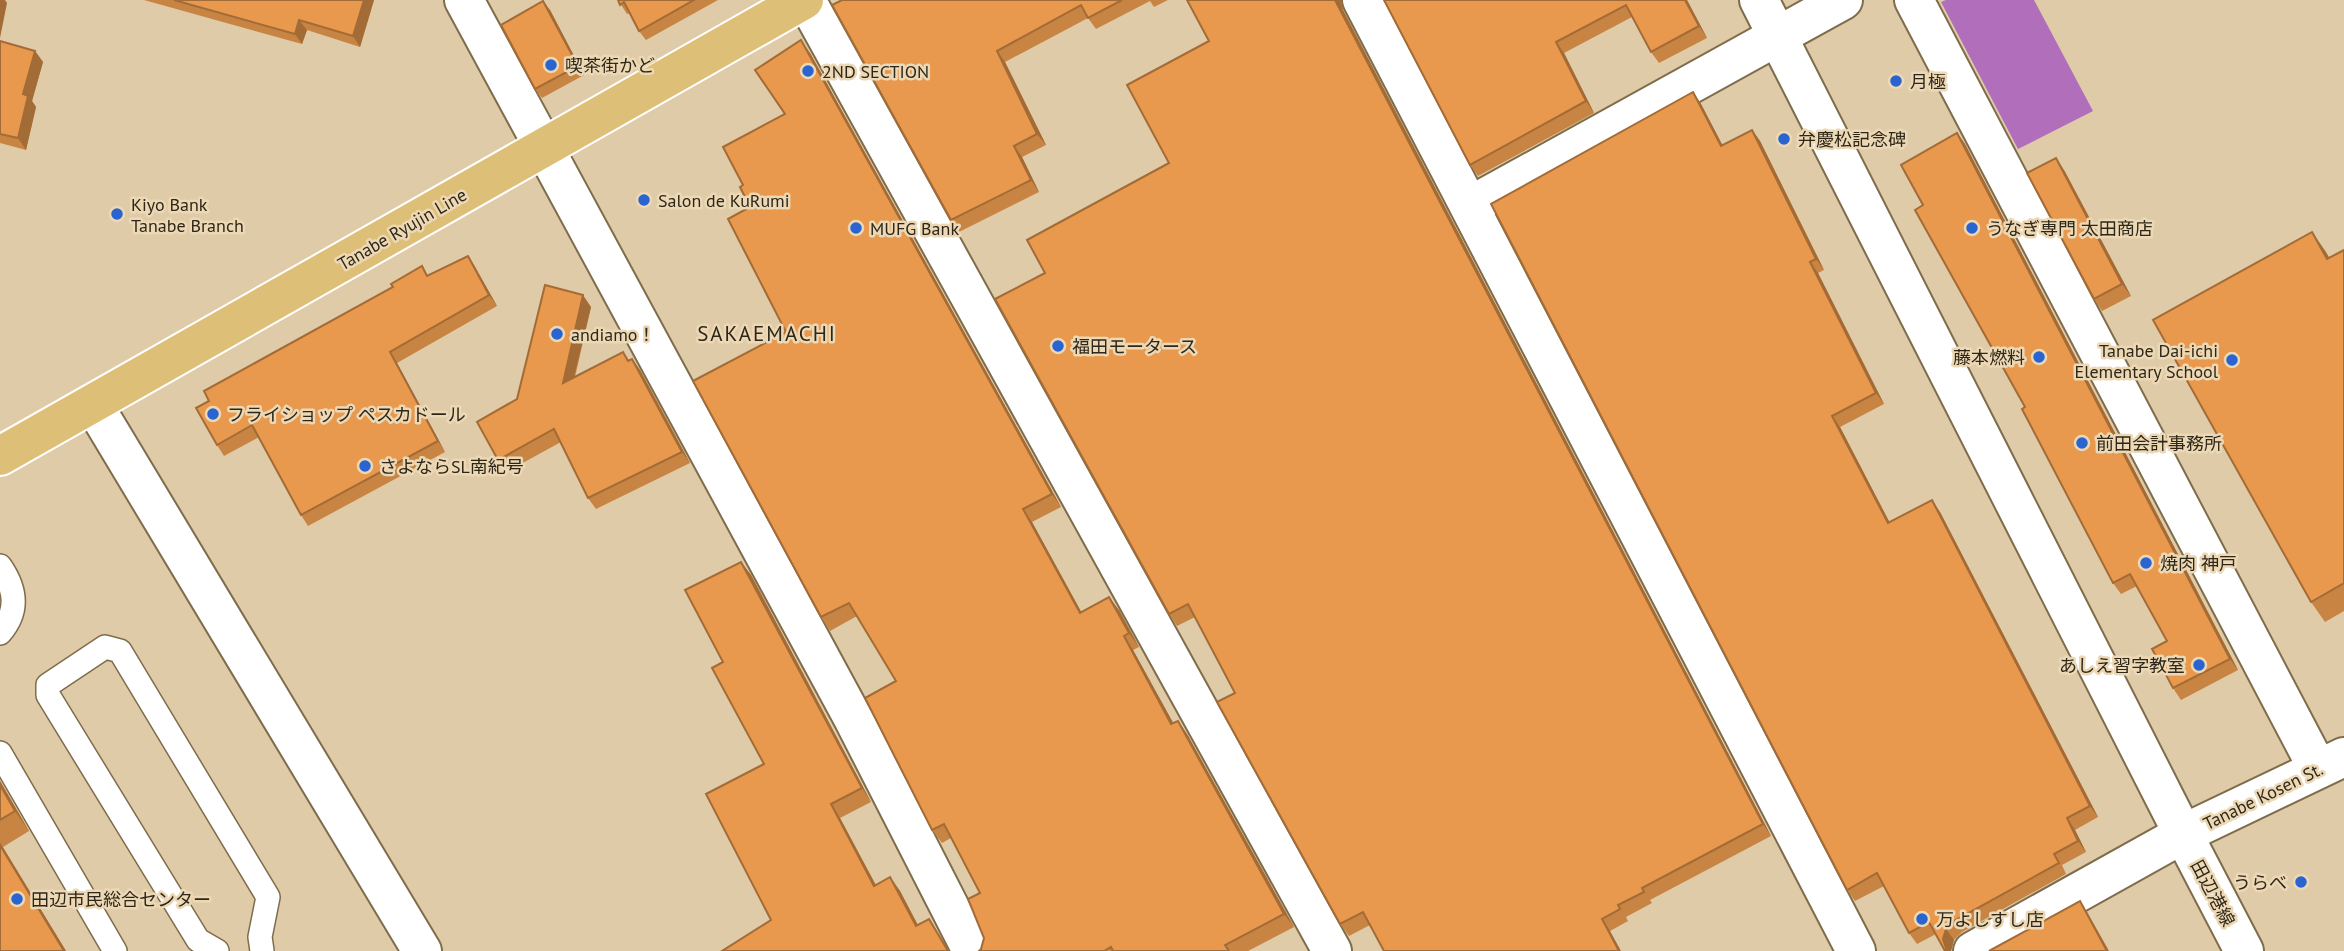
<svg xmlns="http://www.w3.org/2000/svg" width="2344" height="951" font-family="'PT Sans','Noto Sans JP',sans-serif">
	<style>
		.water { fill: #b06ebb }
		.lines { fill: none; stroke-linecap: round; stroke-linejoin: round }
		.service-casing { stroke: #7e6c4b; stroke-width: 26 }
		.minor-casing { stroke: #7e6c4b; stroke-width: 42 }
		.tertiary-casing { stroke: #7e6c4b; stroke-width: 42 }
		.secondary-casing { stroke: #7e6c4b; stroke-width: 42 }
		.primary-casing { stroke: #fff; stroke-width: 42 }
		.service { stroke: #fff; stroke-width: 23 }
		.minor { stroke: #fff; stroke-width: 38 }
		.tertiary { stroke: #fff; stroke-width: 38 }
		.secondary { stroke: #fff; stroke-width: 38 }
		.primary { stroke: #debf77; stroke-width: 38 }
		.wall { fill: #c88442 }
		.shaded-wall { fill: #a36b36 }
		.building { fill: #e9994d; stroke: #a36b36; stroke-width: 2 }
		.poi-dot { fill: #2a64d1; stroke: #edd8b5; stroke-width: 2.5 }
		.labels { text-anchor: middle; dominant-baseline: central; stroke-width: 5; stroke-linejoin: round; paint-order: stroke }
		.poi-label { font-size: 18px; fill: #2e2719; stroke: #edd8b5; text-anchor: start }
		.street-label { font-size: 18px; fill: #2e2719; stroke: #edd8b5 }
		.quarter-label { font-size: 21px; letter-spacing: 2px; fill: #2e2719; stroke: #edd8b5 }
	</style>
	<rect width="100%" height="100%" fill="#e0cba8"/>
	<polygon class="water" points="1946,0 2034,0 2093,111 2018,149 1941,2"/>
	<g class="lines">
		<defs>
			<g id="service">
				<path d="M0,566C16,589 19,611 0,633"/>
				<polyline points="0,753 115,951"/>
				<polyline points="217,951 198,940 48,695 48,685 105,647 120,651 268,897 260,937 262,951"/>
			</g>
			<g id="minor">
				<polyline points="464,0 854,720 972,951"/>
				<polyline points="806,0 1332,951"/>
				<polyline points="1362,0 1856,951"/>
				<polyline points="1914,0 2318,769"/>
				<polyline points="1470,206 1843,0"/>
				<polyline points="1973,951 2183,834"/>
			</g>
			<g id="tertiary">
				<polyline points="1759,0 2183,834"/>
				<polyline points="93,404 422,951"/>
			</g>
			<polyline id="secondary" points="2244,951 2183,834 2344,757"/>
			<polyline id="primary" points="0,456 804,0"/>
		</defs>
		<use href="#service" class="service-casing"/>
		<use href="#minor" class="minor-casing"/>
		<use href="#tertiary" class="tertiary-casing"/>
		<use href="#secondary" class="secondary-casing"/>
		<use href="#primary" class="primary-casing"/>
		<use href="#service" class="service"/>
		<use href="#minor" class="minor"/>
		<use href="#tertiary" class="tertiary"/>
		<use href="#secondary" class="secondary"/>
		<use href="#primary" class="primary"/>
	</g>
	<g class="wall">
		<polygon points="144,0 374,0 360,47 307,30 302,44"/>
		<polygon points="618,0 718,0 646,40 639,31 630,13 627,14"/>
		<polygon points="842,0 1168,0 1154,7 1150,1 1096,29 1088,18 1005,62 1046,145 1022,157 1039,192 959,232 951,220"/>
		<polygon points="1187,0 1341,0 1343,10 1771,836 1650,900 1652,903 1626,917 1628,921 1610,931 1370,925 1349,936 1340,924 1235,693 1195,617 1177,626 1169,614 1045,273 1169,163 1209,41"/>
		<polygon points="1384,0 1687,0 1707,38 1659,63 1651,52 1632,17 1564,53 1594,113 1478,176 1470,165"/>
		<polygon points="550,10 584,75 542,98 535,89"/>
		<polygon points="0,41 35,51 43,62 32,101 36,107 26,150 0,143"/>
		<polygon points="810,53 1061,507 1032,522 1081,612 1119,610 1139,647 1133,650 1173,723 1178,721 1187,734 1294,927 1248,951 979,951 981,949 984,938 980,893 951,838 942,843 932,830 896,681 857,616 830,631 821,617 786,332 743,185 785,114"/>
		<polygon points="1693,92 1701,104 1723,146 1752,130 1760,141 1824,270 1818,273 1884,404 1840,427 1890,523 1940,512 2098,817 2075,830 2086,852 2062,865 2066,874 1962,932 1954,940 1951,951 1945,951 1936,934 1917,944 1909,933 1884,886 1855,901 1847,890"/>
		<polygon points="1957,133 1965,144 2238,670 2181,700 2173,688 2167,641 2137,586 2121,594 2113,583 1923,205"/>
		<polygon points="2064,170 2131,296 2102,311 2094,299"/>
		<polygon points="2312,232 2329,258 2344,250 2344,611 2325,622 2311,602"/>
		<polygon points="468,256 475,267 497,306 397,363 445,452 308,526 301,515 259,437 224,456 217,445 428,275"/>
		<polygon points="591,307 575,377 623,352 629,360 632,359 640,370 690,463 596,509 588,498 561,442 506,472 498,460 517,399"/>
		<polygon points="741,562 751,575 871,802 840,818 876,885 890,877 900,891 918,925 938,933 771,920 764,764 723,662"/>
		<polygon points="0,781 29,831 3,847 66,951 0,951"/>
	</g>
	<g class="shaded-wall">
		<polygon points="0,0 5,0 7,3 0,38"/>
		<polygon points="364,0 374,0 360,47 353,36"/>
		<polygon points="1335,0 1341,0 1343,10 1771,836 1763,824"/>
		<polygon points="1685,0 1687,0 1707,38 1699,26"/>
		<polygon points="543,1 550,10 584,75 578,66"/>
		<polygon points="299,20 307,30 302,44 295,34"/>
		<polygon points="801,40 810,53 1061,507 1052,494"/>
		<polygon points="1556,42 1564,53 1594,113 1586,101"/>
		<polygon points="35,51 43,62 32,101 36,107 26,150 18,138 23,94"/>
		<polygon points="997,51 1005,62 1046,145 1037,134"/>
		<polygon points="1693,92 1701,104 1729,158 1721,146"/>
		<polygon points="1752,130 1760,141 1824,270 1816,259"/>
		<polygon points="1957,133 1965,144 2238,670 2230,659"/>
		<polygon points="1014,146 1022,157 1039,192 1031,180"/>
		<polygon points="2056,158 2064,170 2131,296 2122,284"/>
		<polygon points="2312,232 2326,252 2341,279 2327,259"/>
		<polygon points="468,256 475,267 497,306 489,295"/>
		<polygon points="1810,262 1818,273 1884,404 1876,393"/>
		<polygon points="583,295 591,307 570,394 563,383"/>
		<polygon points="390,352 397,363 445,452 438,441"/>
		<polygon points="632,359 640,370 690,463 682,452"/>
		<polygon points="1832,416 1840,427 1896,535 1888,523"/>
		<polygon points="1932,500 1940,512 2098,817 2090,806"/>
		<polygon points="1023,509 1032,522 1089,626 1080,613"/>
		<polygon points="741,562 751,575 871,802 862,788"/>
		<polygon points="1109,597 1119,610 1139,647 1129,633"/>
		<polygon points="1124,636 1133,650 1181,737 1171,724"/>
		<polygon points="1178,721 1187,734 1294,927 1284,914"/>
		<polygon points="0,781 29,831 15,811 0,785"/>
		<polygon points="831,804 840,818 883,899 874,886"/>
		<polygon points="2067,818 2075,830 2086,852 2078,841"/>
		<polygon points="0,843 66,951 64,951 0,845"/>
		<polygon points="890,877 900,891 925,939 916,926"/>
		<polygon points="2080,901 2087,912 2109,951 2107,951"/>
		<polygon points="929,919 938,933 949,951 948,951"/>
		<polygon points="1602,919 1610,931 1621,951 1619,951"/>
		<polygon points="1946,929 1954,940 1951,951 1947,951 1946,950 1943,939"/>
	</g>
	<g class="building">
		<polygon points="174,0 364,0 353,36 299,20 295,34"/>
		<polygon points="618,0 694,0 639,31 624,2 620,5"/>
		<polygon points="842,0 1122,0 1088,18 1081,5 997,51 1037,134 1014,146 1031,180 951,220 832,5"/>
		<polygon points="1187,0 1335,0 1763,824 1642,888 1644,892 1618,905 1620,909 1602,919 1619,951 1384,951 1363,912 1340,924 1217,702 1235,693 1188,604 1169,614 995,299 1045,273 1027,240 1169,163 1127,85 1209,41"/>
		<polygon points="1384,0 1685,0 1699,26 1651,52 1626,5 1556,42 1586,101 1470,165"/>
		<polygon points="543,1 578,66 535,89 501,25"/>
		<polygon points="801,40 1052,494 1023,509 1080,613 1109,597 1129,633 1124,636 1171,724 1178,721 1284,914 1225,945 1229,951 1113,951 1111,947 1104,951 979,951 981,949 984,938 968,899 980,893 944,824 932,830 865,698 896,681 849,603 821,617 693,381 786,332 728,219 750,207 740,187 743,185 723,147 785,114 755,70"/>
		<polygon points="0,41 35,51 23,94 28,96 18,138 0,134"/>
		<polygon points="1693,92 1721,146 1752,130 1816,259 1810,262 1876,393 1832,416 1888,523 1932,500 2090,806 2067,818 2078,841 2054,854 2059,863 1954,921 1946,929 1943,939 1947,951 1945,951 1929,922 1909,933 1877,873 1847,890 1491,204"/>
		<polygon points="1957,133 2230,659 2173,688 2152,649 2167,641 2130,574 2113,583 2022,409 2025,407 1915,210 1923,205 1901,165"/>
		<polygon points="2056,158 2122,284 2094,299 2027,173"/>
		<polygon points="2312,232 2327,259 2344,250 2344,583 2311,602 2153,320"/>
		<polygon points="468,256 489,295 390,352 438,441 301,515 252,425 217,445 196,408 209,401 204,391 393,287 391,284 422,266 427,276"/>
		<polygon points="545,285 583,295 563,383 623,352 628,361 632,359 682,452 588,498 554,429 498,460 477,422 517,399"/>
		<polygon points="741,562 862,788 831,804 874,886 890,877 916,926 929,919 948,951 722,951 771,920 706,794 764,764 712,668 723,662 685,590"/>
		<polygon points="0,785 15,811 0,820"/>
		<polygon points="0,845 64,951 0,951"/>
		<polygon points="2080,901 2107,951 1989,951"/>
	</g>
	<g class="poi-dot">
		<circle cx="551" cy="65" r="7"/>
		<circle cx="808" cy="71" r="7"/>
		<circle cx="1896" cy="81" r="7"/>
		<circle cx="1784" cy="139" r="7"/>
		<circle cx="644" cy="200" r="7"/>
		<circle cx="117" cy="214" r="7"/>
		<circle cx="856" cy="228" r="7"/>
		<circle cx="1972" cy="228" r="7"/>
		<circle cx="557" cy="334" r="7"/>
		<circle cx="1058" cy="346" r="7"/>
		<circle cx="2039" cy="357" r="7"/>
		<circle cx="2232" cy="360" r="7"/>
		<circle cx="213" cy="414" r="7"/>
		<circle cx="2082" cy="443" r="7"/>
		<circle cx="365" cy="466" r="7"/>
		<circle cx="2146" cy="563" r="7"/>
		<circle cx="2199" cy="665" r="7"/>
		<circle cx="2301" cy="882" r="7"/>
		<circle cx="17" cy="899" r="7"/>
		<circle cx="1922" cy="919" r="7"/>
	</g>
	<g class="labels">
		<g class="poi-label">
			<text x="565" y="65">喫茶街かど</text>
			<text x="822" y="71">2ND SECTION</text>
			<text x="1910" y="81">月極</text>
			<text x="1798" y="139">弁慶松記念碑</text>
			<text x="658" y="200">Salon de KuRumi</text>
			<text x="131" y="204">Kiyo Bank<tspan x="131" dy="21">Tanabe Branch</tspan></text>
			<text x="870" y="228">MUFG Bank</text>
			<text x="1986" y="228">うなぎ専門 太田商店</text>
			<text x="571" y="334">andiamo！</text>
			<text x="1072" y="346">福田モータース</text>
			<text x="2218" y="350" text-anchor="end">Tanabe Dai-ichi<tspan x="2218" dy="21">Elementary School</tspan></text>
			<text x="2025" y="357" text-anchor="end">藤本燃料</text>
			<text x="227" y="414">フライショップ ペスカドール</text>
			<text x="2096" y="443">前田会計事務所</text>
			<text x="379" y="466">さよならSL南紀号</text>
			<text x="2160" y="563">焼肉 神戸</text>
			<text x="2185" y="665" text-anchor="end">あしえ習字教室</text>
			<text x="2287" y="882" text-anchor="end">うらべ</text>
			<text x="31" y="899">田辺市民総合センター</text>
			<text x="1936" y="919">万よしすし店</text>
		</g>
		<g class="street-label">
			<text transform="translate(402 229) rotate(-30)">Tanabe Ryujin Line</text>
			<text transform="translate(2263 796) rotate(-26)">Tanabe Kosen St.</text>
			<text transform="translate(2213 893) rotate(62)">田辺港線</text>
		</g>
		<g class="quarter-label">
			<text x="767" y="333">SAKAEMACHI</text>
		</g>
	</g>
</svg>
